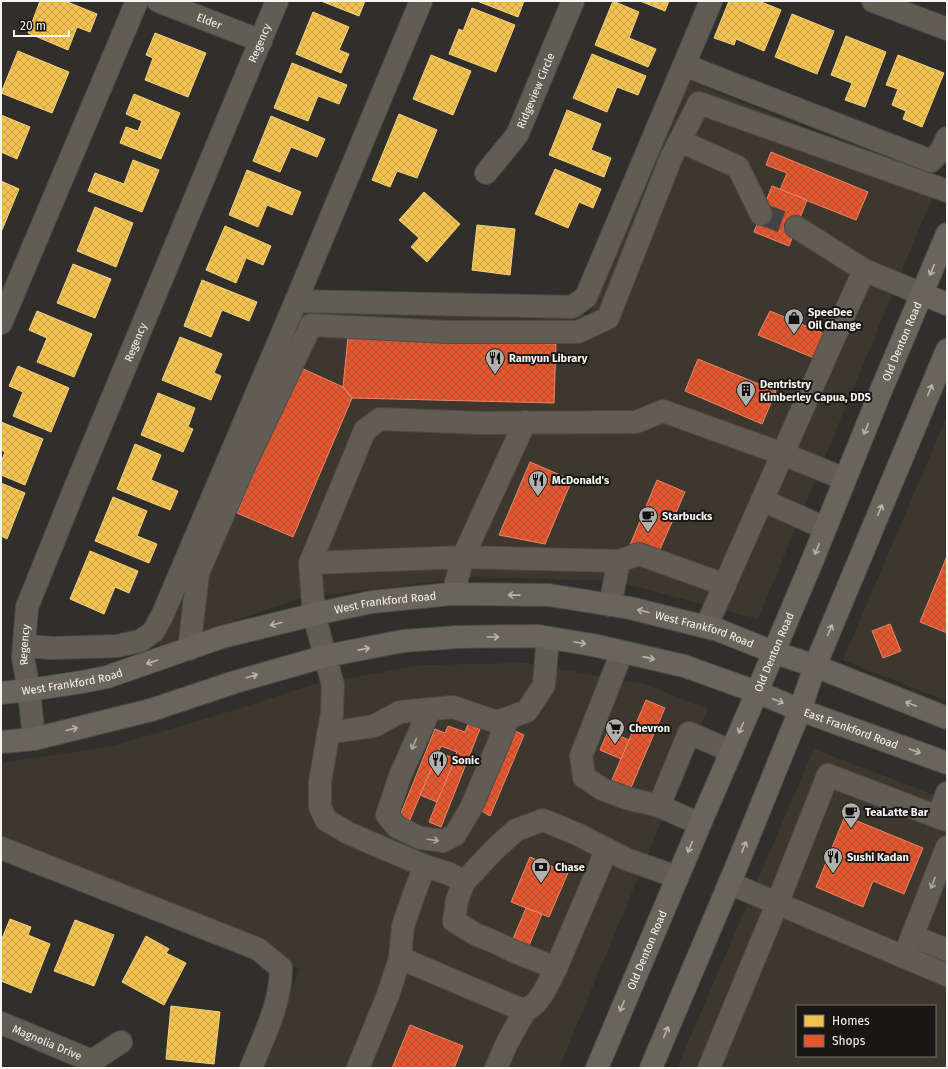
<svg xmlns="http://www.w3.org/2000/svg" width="948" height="1069" font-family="'Fira Sans',sans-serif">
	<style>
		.built { fill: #3d372e; fill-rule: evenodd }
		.homes { fill: url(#homes-cross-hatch); stroke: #f4d17f }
		.shops { fill: url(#shops-cross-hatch); stroke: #ea8669 }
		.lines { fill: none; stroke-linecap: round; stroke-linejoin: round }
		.minor-tunnel { stroke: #454340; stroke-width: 22; stroke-dasharray: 22 11; stroke-linecap: butt }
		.minor-casing { stroke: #4c4b49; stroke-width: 24 }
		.major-casing { stroke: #4c4b49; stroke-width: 24 }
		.minor { stroke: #615d55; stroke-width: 22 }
		.major { stroke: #6a655c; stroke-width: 22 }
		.oneway { stroke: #b8b4ae }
		.oneway2 { stroke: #aca9a4 }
		.labels { text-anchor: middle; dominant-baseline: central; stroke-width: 4; stroke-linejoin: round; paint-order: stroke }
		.street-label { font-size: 11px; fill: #f7f5f2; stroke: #191715 }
		.poi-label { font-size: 11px; font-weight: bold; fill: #f7f5f2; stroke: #191715; text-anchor: start }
	</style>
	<defs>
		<pattern id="homes-cross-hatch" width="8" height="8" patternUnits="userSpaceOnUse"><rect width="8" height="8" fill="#f2c14e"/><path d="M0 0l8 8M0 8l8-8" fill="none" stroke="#c8a34d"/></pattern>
		<pattern id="shops-cross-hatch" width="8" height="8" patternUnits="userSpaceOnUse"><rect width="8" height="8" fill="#e4572e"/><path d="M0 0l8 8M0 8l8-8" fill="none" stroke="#ae5237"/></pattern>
	</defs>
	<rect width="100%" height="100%" fill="#312f2c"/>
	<g class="built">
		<polygon points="686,80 939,181 758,619 615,581 471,577 301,598 158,647 300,310 589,315"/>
		<polygon points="947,416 947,701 843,660"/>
		<polygon points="525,663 644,684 708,709 559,1068 258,1068 300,969 1,845 1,763 113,746 215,716 315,684 423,665"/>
		<path d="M814,749L947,800V1068H677ZM797,1006H935V1056H797Z"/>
	</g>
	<g class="homes">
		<polygon points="40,1 65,1 97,14 90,32 77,27 68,50 28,33"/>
		<polygon points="321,1 365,1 359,16"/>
		<polygon points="477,1 524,1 518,17"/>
		<polygon points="613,1 639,12 629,38 656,49 648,67 595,45"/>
		<polygon points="640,1 669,1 665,11"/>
		<polygon points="729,1 759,1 781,10 764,51 736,39 734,45 714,38"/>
		<polygon points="472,8 515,25 496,72 449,54 459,29 463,31"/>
		<polygon points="313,12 349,27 339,50 349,54 341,73 296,54"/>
		<polygon points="792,14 834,31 817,74 775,57"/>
		<polygon points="155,33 206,53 188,97 145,80 153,58 146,55"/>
		<polygon points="846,36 886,52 865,107 845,100 852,83 831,75"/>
		<polygon points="18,51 69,72 52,113 1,93"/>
		<polygon points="592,54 646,76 638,95 617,87 607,112 573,98"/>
		<polygon points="431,55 471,71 453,115 413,99"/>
		<polygon points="898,55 944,73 922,127 903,119 906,111 892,105 898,89 886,85"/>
		<polygon points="292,63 347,85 339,104 318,96 308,121 274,108"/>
		<polygon points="134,94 180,113 161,159 120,143 126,127 138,131 142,121 126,114"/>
		<polygon points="567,110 601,124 591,150 611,158 604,177 549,155"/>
		<polygon points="399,114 437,130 417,178 397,171 390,187 372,180"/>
		<polygon points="1,115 30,127 17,159 1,152"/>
		<polygon points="271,116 325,139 317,157 291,147 280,172 253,161"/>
		<polygon points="133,160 159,170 142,212 88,191 95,173 124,184"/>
		<polygon points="555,169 601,189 593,208 579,202 568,228 535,214"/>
		<polygon points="247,170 301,192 292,215 267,205 258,227 229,215"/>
		<polygon points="1,181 19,189 2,230 1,229"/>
		<polygon points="424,192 460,224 427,262 411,247 419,238 399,220"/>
		<polygon points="95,207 133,223 116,267 77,251"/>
		<polygon points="477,225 515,229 510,275 472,270"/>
		<polygon points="225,226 271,246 263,265 246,258 236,283 206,270"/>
		<polygon points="73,264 111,279 95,318 57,303"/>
		<polygon points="202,280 257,302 249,321 222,310 211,337 184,326"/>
		<polygon points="37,311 92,334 74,377 37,362 47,338 29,330"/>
		<polygon points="180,337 222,354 214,373 221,376 211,400 162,380"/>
		<polygon points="18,366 69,388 51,432 13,416 23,392 9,386"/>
		<polygon points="158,393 195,408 188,427 193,429 183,452 141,435"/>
		<polygon points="1,422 43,439 25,485 1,475 1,462 5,452 1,450"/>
		<polygon points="135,444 161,455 151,480 178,491 170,510 117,489"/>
		<polygon points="1,483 25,493 7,539 1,536"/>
		<polygon points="113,497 147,511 137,536 157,544 149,563 95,541"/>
		<polygon points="90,551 138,571 129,593 115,587 104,614 70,599"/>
		<polygon points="10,919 31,927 28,935 50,944 31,993 1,981 1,941"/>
		<polygon points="75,920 114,935 94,986 54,971"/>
		<polygon points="146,936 169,949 166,953 186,963 164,1005 122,982"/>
		<polygon points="171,1006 220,1012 214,1064 166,1059"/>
	</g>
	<g class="shops">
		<polygon points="771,152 868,192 856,220 780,190 787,173 766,165"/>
		<polygon points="772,186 807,200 789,246 754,232"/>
		<polygon points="770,311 830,336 819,360 758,335"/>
		<polygon points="348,337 556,344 554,403 352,398 343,387"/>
		<polygon points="698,359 776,391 762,424 685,391"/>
		<polygon points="299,367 343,387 352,398 293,537 237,513"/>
		<polygon points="530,462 572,480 545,544 499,535"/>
		<polygon points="657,480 685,492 655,561 628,550"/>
		<polygon points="947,556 947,633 920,622"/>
		<polygon points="890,624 901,651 883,658 872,631"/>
		<polygon points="646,700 665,708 630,790 611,782"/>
		<polygon points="468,724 480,729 441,827 429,822 457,752 441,746 409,822 399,818 435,729 445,733 448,726 465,732"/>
		<polygon points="513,730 524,735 490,816 480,810"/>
		<polygon points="608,731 629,740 621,759 600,750"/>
		<polygon points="439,752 455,759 437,802 420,795"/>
		<polygon points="845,816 923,848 904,894 873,881 863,907 816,887"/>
		<polygon points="530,857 568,873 549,917 511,902"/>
		<polygon points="526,908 542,914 528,948 512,941"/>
		<polygon points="410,1025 463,1046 454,1068 392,1068"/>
	</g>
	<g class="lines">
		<polyline class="minor-tunnel" points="761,214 796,227"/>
		<defs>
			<g id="minor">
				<path id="s1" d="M158,1L261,41"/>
				<polyline points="873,1 947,29"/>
				<polyline points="684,65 931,161 941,151 947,138"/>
				<polyline points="680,141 738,167 761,214"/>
				<path id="s2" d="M486,173L517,135L573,1"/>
				<polyline points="796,227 864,270 922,294"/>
				<polyline points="296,301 572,307 586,297 711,1"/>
				<polyline points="1,323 137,1"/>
				<polyline points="762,500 825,528"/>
				<polyline points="310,563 365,430 380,419 482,423 636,422 663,411 783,454 845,479"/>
				<polyline points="453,594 463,557 619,561"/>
				<polyline points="610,605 619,561 639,554 725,585"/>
				<polyline points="706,627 864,270"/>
				<polyline points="24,646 53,648 117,646 140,641 153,632 162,616 296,301 421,1"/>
				<polyline points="189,649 198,573 246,462 311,325 447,332 578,332 608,318 671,158 699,103 947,191"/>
				<polyline points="622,652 581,756 584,777 602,789 626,798 659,806"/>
				<polyline points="430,709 400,776 387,815 397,827 420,838 443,841 455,835 471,808 497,747 504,729 506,719"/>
				<polyline points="328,733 374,726 400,712 453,707 497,722 527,711 544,685 548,638"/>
				<path id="s3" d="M34,739L29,690L23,658L27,607L77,483L277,1"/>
				<polyline points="947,793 938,817 947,820"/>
				<polyline points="700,824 659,806 689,733 731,751"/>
				<path d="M1,848L258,949L281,968C281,1003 264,1036 251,1068"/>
				<polyline points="425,866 450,874 464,882 494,850 516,830 543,820 577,834 626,859 677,877"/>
				<polyline points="464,882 457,900 454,921 475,934 497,943 513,951 556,968 544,992 536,1003 525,1011 518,1023 507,1043 496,1068"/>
				<polyline points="729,883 947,975"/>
				<polyline points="912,936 947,950"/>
				<polyline points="904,957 947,847"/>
				<polyline points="400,958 525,1011"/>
				<polyline points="556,968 607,849"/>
				<path id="s4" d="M1,1023L92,1061L94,1068"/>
				<polyline points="92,1061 121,1042"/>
				<polyline points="358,1068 388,995 400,958 403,926 414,894 425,866 348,833 326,820 320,807 320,782 332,713 333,685 314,615 310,563 463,557 525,422"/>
				<polyline points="709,1068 777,904 828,775 938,817"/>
			</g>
			<g id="major">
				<polyline points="922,294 947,304"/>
				<path id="s5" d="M1,693L29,690L82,682L107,677L222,637L324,612L372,602L450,594L549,595L630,608L718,630L773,652L815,666L947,718"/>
				<path id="s6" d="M1,742L34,739L151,710L235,682L326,656L403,641L458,637L538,636L593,645L684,666L757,692L800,710L947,763"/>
				<path id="s7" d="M597,1068L700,824L757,692L811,564L880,393L947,234"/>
				<polyline points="651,1068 735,870 800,710 815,666 947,350"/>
			</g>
		</defs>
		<use href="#minor" class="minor-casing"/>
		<use href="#major" class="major-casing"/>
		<use href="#minor" class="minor"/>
		<use href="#major" class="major"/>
	</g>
	<defs><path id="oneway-shaft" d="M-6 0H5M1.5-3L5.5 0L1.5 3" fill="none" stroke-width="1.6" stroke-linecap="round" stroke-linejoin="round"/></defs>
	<g class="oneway">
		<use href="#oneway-shaft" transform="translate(932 270) rotate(113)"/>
		<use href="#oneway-shaft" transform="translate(930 390) rotate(-67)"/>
		<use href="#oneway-shaft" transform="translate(866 429) rotate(112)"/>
		<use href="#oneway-shaft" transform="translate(880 510) rotate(-67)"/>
		<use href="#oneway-shaft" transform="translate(817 549) rotate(112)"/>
		<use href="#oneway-shaft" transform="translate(514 595) rotate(-179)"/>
		<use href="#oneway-shaft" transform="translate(643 611) rotate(-166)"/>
		<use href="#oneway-shaft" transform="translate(276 624) rotate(166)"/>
		<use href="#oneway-shaft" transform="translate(830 630) rotate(-67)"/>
		<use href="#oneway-shaft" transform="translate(493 637)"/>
		<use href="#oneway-shaft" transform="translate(580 643) rotate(9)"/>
		<use href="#oneway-shaft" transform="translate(364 649) rotate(-11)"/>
		<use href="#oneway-shaft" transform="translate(649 658) rotate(13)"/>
		<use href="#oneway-shaft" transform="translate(152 662) rotate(161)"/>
		<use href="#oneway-shaft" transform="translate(252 676) rotate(-16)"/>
		<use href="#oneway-shaft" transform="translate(778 701) rotate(22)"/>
		<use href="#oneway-shaft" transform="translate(911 704) rotate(-158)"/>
		<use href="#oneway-shaft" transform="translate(741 728) rotate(114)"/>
		<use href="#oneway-shaft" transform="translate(72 729) rotate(-14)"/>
		<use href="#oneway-shaft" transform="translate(915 751) rotate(20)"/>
		<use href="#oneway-shaft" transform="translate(690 847) rotate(113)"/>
		<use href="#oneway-shaft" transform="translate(744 847) rotate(-68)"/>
		<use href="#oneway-shaft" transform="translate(622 1006) rotate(113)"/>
		<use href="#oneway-shaft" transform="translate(666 1032) rotate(-67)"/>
	</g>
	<g class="oneway2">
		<use href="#oneway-shaft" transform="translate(414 744) rotate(114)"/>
		<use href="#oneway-shaft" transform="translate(433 840) rotate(7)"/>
		<use href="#oneway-shaft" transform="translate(933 883) rotate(111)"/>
	</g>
	<defs>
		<symbol id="shop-pin" viewBox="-11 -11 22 30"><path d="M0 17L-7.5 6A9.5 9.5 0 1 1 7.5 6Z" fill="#b2b0ad" stroke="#191715"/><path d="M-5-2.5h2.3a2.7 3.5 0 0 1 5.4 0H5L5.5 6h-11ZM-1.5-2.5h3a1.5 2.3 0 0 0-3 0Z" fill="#111"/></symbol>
		<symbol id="restaurant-pin" viewBox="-11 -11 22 30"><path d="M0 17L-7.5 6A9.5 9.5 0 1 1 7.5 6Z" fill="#b2b0ad" stroke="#191715"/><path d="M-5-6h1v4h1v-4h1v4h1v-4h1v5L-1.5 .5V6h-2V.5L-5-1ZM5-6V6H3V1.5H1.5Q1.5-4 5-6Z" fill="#111"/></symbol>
		<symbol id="building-pin" viewBox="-11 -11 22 30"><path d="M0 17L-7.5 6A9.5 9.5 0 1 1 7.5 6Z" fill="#b2b0ad" stroke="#191715"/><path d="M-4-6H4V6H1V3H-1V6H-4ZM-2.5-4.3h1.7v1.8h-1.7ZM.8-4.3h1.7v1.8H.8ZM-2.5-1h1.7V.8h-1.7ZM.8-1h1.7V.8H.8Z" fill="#111"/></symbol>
		<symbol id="cafe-pin" viewBox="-11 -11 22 30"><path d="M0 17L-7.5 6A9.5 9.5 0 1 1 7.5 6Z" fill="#b2b0ad" stroke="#191715"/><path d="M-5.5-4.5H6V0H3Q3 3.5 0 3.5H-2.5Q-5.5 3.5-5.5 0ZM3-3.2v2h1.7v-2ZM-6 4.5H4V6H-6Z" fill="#111"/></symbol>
		<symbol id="supermarket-pin" viewBox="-11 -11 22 30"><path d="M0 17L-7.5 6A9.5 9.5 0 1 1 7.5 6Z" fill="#b2b0ad" stroke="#191715"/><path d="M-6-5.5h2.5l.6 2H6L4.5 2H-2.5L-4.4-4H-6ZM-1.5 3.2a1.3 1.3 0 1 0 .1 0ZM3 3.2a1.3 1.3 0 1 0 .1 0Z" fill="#111"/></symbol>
		<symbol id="bank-pin" viewBox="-11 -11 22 30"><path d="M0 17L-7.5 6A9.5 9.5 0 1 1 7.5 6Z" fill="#b2b0ad" stroke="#191715"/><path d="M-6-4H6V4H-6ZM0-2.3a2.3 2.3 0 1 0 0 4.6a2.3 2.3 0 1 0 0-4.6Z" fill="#111"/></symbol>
	</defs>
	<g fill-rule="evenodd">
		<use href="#shop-pin" x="783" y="307" width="22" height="30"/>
		<use href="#restaurant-pin" x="484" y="347" width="22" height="30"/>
		<use href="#building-pin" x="735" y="379" width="22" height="30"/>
		<use href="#restaurant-pin" x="527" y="469" width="22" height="30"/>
		<use href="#cafe-pin" x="637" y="505" width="22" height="30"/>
		<use href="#supermarket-pin" x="604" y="717" width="22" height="30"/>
		<use href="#restaurant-pin" x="427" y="749" width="22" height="30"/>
		<use href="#cafe-pin" x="840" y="801" width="22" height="30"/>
		<use href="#restaurant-pin" x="822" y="846" width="22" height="30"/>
		<use href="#bank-pin" x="530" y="856" width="22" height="30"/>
	</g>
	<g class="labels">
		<g class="street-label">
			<text stroke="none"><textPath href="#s1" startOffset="55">Elder</textPath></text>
			<text stroke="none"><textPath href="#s3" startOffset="743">Regency</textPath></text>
			<text stroke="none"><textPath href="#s2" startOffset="97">Ridgeview Circle</textPath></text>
			<text stroke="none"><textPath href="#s7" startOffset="788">Old Denton Road</textPath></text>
			<text stroke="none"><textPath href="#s3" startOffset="419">Regency</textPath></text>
			<text stroke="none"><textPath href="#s5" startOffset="396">West Frankford Road</textPath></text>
			<text stroke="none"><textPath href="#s5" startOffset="720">West Frankford Road</textPath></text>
			<text stroke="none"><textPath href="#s3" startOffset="95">Regency</textPath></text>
			<text stroke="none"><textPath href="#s7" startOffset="452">Old Denton Road</textPath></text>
			<text stroke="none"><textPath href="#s5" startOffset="72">West Frankford Road</textPath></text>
			<text stroke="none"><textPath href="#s6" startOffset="878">East Frankford Road</textPath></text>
			<text stroke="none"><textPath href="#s7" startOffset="128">Old Denton Road</textPath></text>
			<text stroke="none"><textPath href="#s4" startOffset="50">Magnolia Drive</textPath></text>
		</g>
		<g class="poi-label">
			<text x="808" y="312">SpeeDee<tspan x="808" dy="13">Oil Change</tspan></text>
			<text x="509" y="358">Ramyun Library</text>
			<text x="760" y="384">Dentristry<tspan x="760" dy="13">Kimberley Capua, DDS</tspan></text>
			<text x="552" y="480">McDonald's</text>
			<text x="662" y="516">Starbucks</text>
			<text x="629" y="728">Chevron</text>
			<text x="452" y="760">Sonic</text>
			<text x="865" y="812">TeaLatte Bar</text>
			<text x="847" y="857">Sushi Kadan</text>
			<text x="555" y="867">Chase</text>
		</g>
	</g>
	<rect width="948" height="1069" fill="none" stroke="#f7f5f2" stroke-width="4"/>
	<rect x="796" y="1005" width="140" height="52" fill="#191715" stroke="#72706d"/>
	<rect x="804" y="1015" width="20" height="12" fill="#f2c14e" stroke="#72706d"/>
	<text x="832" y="1025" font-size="12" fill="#f7f5f2">Homes</text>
	<rect x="804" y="1035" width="20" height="12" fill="#e4572e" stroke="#72706d"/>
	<text x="832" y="1045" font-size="12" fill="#f7f5f2">Shops</text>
	<path d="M14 30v6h55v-6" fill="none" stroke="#f7f5f2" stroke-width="2"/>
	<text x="20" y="30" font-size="12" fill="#f7f5f2" stroke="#191715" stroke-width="3" paint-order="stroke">20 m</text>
</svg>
